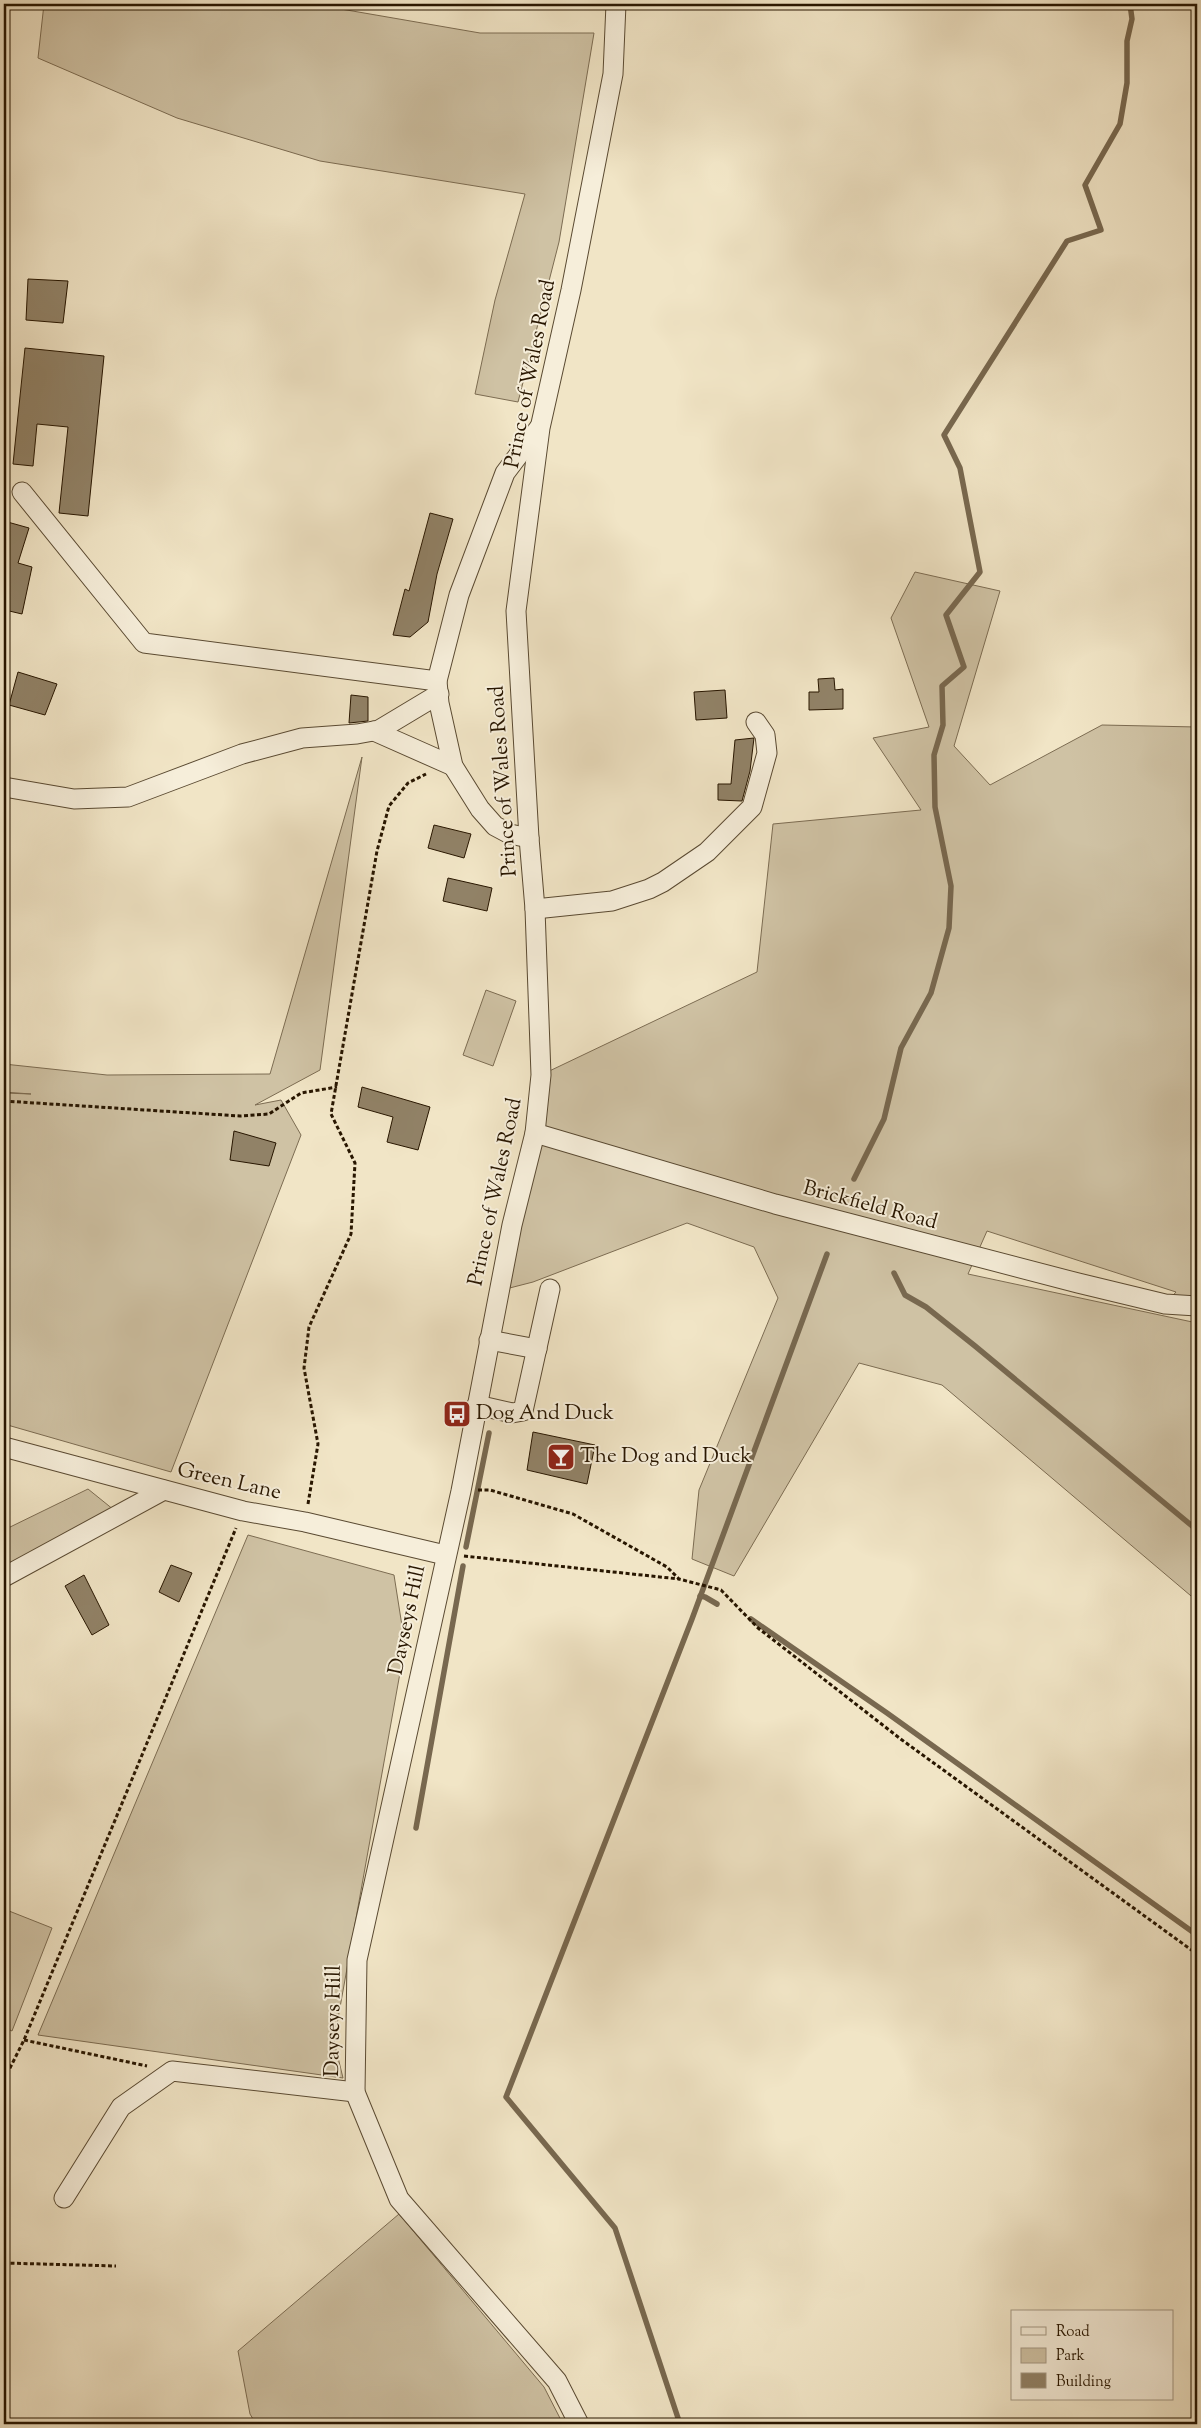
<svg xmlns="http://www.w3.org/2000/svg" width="1201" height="2428" font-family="'Sorts Mill Goudy',serif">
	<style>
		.green { fill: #cfc2a4; stroke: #7c6c52 }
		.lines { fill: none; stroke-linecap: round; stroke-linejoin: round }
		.stream { stroke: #78684f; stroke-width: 5.5 }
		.building { fill: #918267; stroke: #281600 }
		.minor-casing { stroke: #5a4a32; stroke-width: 21 }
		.path { stroke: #281600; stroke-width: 3; stroke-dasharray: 4 2.5; stroke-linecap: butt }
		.minor { stroke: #f6eeda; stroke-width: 19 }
		.labels { text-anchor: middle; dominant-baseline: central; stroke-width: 4; stroke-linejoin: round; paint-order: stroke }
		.street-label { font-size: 21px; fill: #281600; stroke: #f6eeda }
		.poi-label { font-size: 21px; fill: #281600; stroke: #f6eeda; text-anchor: start }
	</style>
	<rect width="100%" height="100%" fill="#f1e5c6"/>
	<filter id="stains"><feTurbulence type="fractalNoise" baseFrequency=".004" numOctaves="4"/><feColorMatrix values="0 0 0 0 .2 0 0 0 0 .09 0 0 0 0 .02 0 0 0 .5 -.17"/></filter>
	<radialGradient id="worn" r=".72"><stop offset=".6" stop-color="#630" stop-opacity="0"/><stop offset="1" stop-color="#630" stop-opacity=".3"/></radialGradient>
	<g class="green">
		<polygon points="44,4 312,4 480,33 594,33 559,242 518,402 475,394 495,300 525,194 320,161 177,118 38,58"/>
		<polygon points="915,572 1000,591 954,746 990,785 1102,725 1197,727 1197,1306 1165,1304 1176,1292 987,1231 968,1274 1197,1323 1197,1601 942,1385 859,1363 734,1576 692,1559 699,1490 778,1298 754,1247 687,1223 533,1282 498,1291 541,1075 757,972 773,824 921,810 873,738 929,727 891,618"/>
		<polygon points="362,757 320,1070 255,1105 281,1100 301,1135 171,1472 4,1424 4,1093 31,1094 4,1092 4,1064 107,1075 270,1074"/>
		<polygon points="486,990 516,1001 493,1066 463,1055"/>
		<polygon points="88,1489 114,1510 4,1566 4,1530"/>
		<polygon points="248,1535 394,1575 405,1645 334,2041 343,2078 38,2035"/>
		<polygon points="4,1909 52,1928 12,2031 4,2027"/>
		<polygon points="399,2214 544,2387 563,2424 256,2424 250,2414 238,2351"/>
	</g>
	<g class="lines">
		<g class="stream">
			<polyline points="854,1179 884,1119 901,1048 931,993 949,928 951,886 935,807 934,755 943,725 942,686 964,667 946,615 980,572 960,468 944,435 1067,241 1101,230 1085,185 1120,124 1127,83 1127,41 1132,19 1130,4"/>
			<polyline points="894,1273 905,1295 926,1307 975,1346 1197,1530"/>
			<polyline points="466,1547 489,1433"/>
			<polyline points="700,1596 705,1597 717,1604"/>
			<polyline points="751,1619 887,1713 1197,1935"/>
			<polyline points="416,1828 463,1566"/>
			<polyline points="680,2424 615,2228 506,2097 692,1619 827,1254"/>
		</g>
	</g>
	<g class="building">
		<polygon points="28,279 68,281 63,323 26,320"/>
		<polygon points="25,348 104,356 88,516 59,513 68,427 37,424 33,466 13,464"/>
		<polygon points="430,513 453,519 437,574 428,622 410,637 393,635 405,589 409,591"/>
		<polygon points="4,521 29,528 18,563 32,567 22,614 5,610 9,594 7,599 4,598"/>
		<polygon points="18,672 57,684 45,715 9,705"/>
		<polygon points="834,678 835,690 843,689 843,709 809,710 809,692 819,692 818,679"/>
		<polygon points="725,690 727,718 696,720 694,692"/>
		<polygon points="351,695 368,697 368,721 349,723"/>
		<polygon points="754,738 750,771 742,801 718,800 718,784 731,784 735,740"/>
		<polygon points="434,825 471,834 464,858 428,848"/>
		<polygon points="448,878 492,888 487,911 443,901"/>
		<polygon points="362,1087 430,1107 418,1150 387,1142 393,1117 358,1107"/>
		<polygon points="234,1131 276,1143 269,1166 230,1160"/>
		<polygon points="533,1432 595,1445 587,1484 527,1470"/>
		<polygon points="171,1565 192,1573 179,1602 159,1592"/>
		<polygon points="84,1575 109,1625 92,1635 65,1586"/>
	</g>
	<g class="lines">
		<defs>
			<g id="minor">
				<polyline points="22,492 144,643 437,681"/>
				<polyline points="374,731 453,766"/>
				<polyline points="4,787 74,799 128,797 242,754 302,738 357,734 379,730 439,694"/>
				<polyline points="529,838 510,834 495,826 480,809 453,766 439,703 437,681 459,595 505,473 539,428"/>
				<polyline points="535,909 612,901 649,889 663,882 707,852 752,807 767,753 765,735 756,722"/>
				<polyline points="535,1133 775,1204 1078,1283 1165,1304 1197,1306"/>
				<polyline points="489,1340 537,1349"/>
				<polyline points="477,1405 512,1413 523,1411 550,1289"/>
				<polyline points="4,1447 243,1511 305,1522 445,1555"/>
				<polyline points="4,1577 164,1490"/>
				<polyline points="64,2198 121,2107 172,2071 355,2092"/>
				<polyline points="579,2424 557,2381 399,2199 355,2092 357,1960 461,1491 512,1225 535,1133 541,1075 535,909 529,838 516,611 540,428 571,290 613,74 616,4"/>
			</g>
		</defs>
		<use href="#minor" class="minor-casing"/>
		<g class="path">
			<polyline points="4,1101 240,1116 269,1114 301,1093 337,1087"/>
			<polyline points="478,1490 490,1490 573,1514 667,1567 679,1579 721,1590 758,1628 902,1740 1197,1954"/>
			<polyline points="308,1504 318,1444 304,1368 309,1327 351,1234 355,1163 331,1114 377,851 389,806 408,783 426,774"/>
			<polyline points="464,1556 679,1579"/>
			<polyline points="24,2040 147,2066"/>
			<polyline points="4,2080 24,2040 236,1528"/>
			<polyline points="4,2263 116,2266"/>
		</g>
		<use href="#minor" class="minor"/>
	</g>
	<defs>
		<symbol id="bus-square" viewBox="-11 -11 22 22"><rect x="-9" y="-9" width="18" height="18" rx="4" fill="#8f2418" stroke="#f6eeda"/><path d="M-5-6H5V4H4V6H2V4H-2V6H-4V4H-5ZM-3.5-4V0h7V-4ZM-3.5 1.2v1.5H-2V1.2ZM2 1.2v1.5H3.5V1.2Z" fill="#fff"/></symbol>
		<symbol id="bar-square" viewBox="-11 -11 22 22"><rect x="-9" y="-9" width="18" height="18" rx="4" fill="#8f2418" stroke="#f6eeda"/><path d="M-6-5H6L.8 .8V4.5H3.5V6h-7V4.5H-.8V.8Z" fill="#fff"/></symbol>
	</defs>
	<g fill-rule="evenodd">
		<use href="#bus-square" x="441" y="1398" width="32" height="32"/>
		<use href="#bar-square" x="545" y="1441" width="32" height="32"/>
	</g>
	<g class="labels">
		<g class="street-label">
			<text transform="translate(531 374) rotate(-79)">Prince of Wales Road</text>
			<text transform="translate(504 781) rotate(-94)">Prince of Wales Road</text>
			<text transform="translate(496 1192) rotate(-78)">Prince of Wales Road</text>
			<text transform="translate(870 1206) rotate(15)">Brickfield Road</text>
			<text transform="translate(229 1482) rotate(13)">Green Lane</text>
			<text transform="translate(408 1620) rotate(-78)">Dayseys Hill</text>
			<text transform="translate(334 2021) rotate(-89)">Dayseys Hill</text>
		</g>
		<g class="poi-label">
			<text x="476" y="1414">Dog And Duck</text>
			<text x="580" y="1457">The Dog and Duck</text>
		</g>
	</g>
	<rect width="1201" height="2428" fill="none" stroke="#f1e5c6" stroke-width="20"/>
	<rect x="5" y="5" width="1191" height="2418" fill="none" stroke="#281600" stroke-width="2.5"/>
	<rect x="10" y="10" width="1181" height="2408" fill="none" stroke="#281600"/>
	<rect x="1011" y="2310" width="162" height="90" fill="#f6eeda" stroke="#a49883"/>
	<rect x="1021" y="2327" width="25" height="8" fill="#f6eeda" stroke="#a49883"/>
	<text x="1056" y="2336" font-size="15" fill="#281600">Road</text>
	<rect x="1021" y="2348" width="25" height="15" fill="#cfc2a4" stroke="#a49883"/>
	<text x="1056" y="2360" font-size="15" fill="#281600">Park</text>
	<rect x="1021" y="2373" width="25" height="15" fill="#918267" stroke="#a49883"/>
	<text x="1056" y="2386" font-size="15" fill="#281600">Building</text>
	<rect width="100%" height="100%" filter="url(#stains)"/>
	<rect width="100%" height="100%" fill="url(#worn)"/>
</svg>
